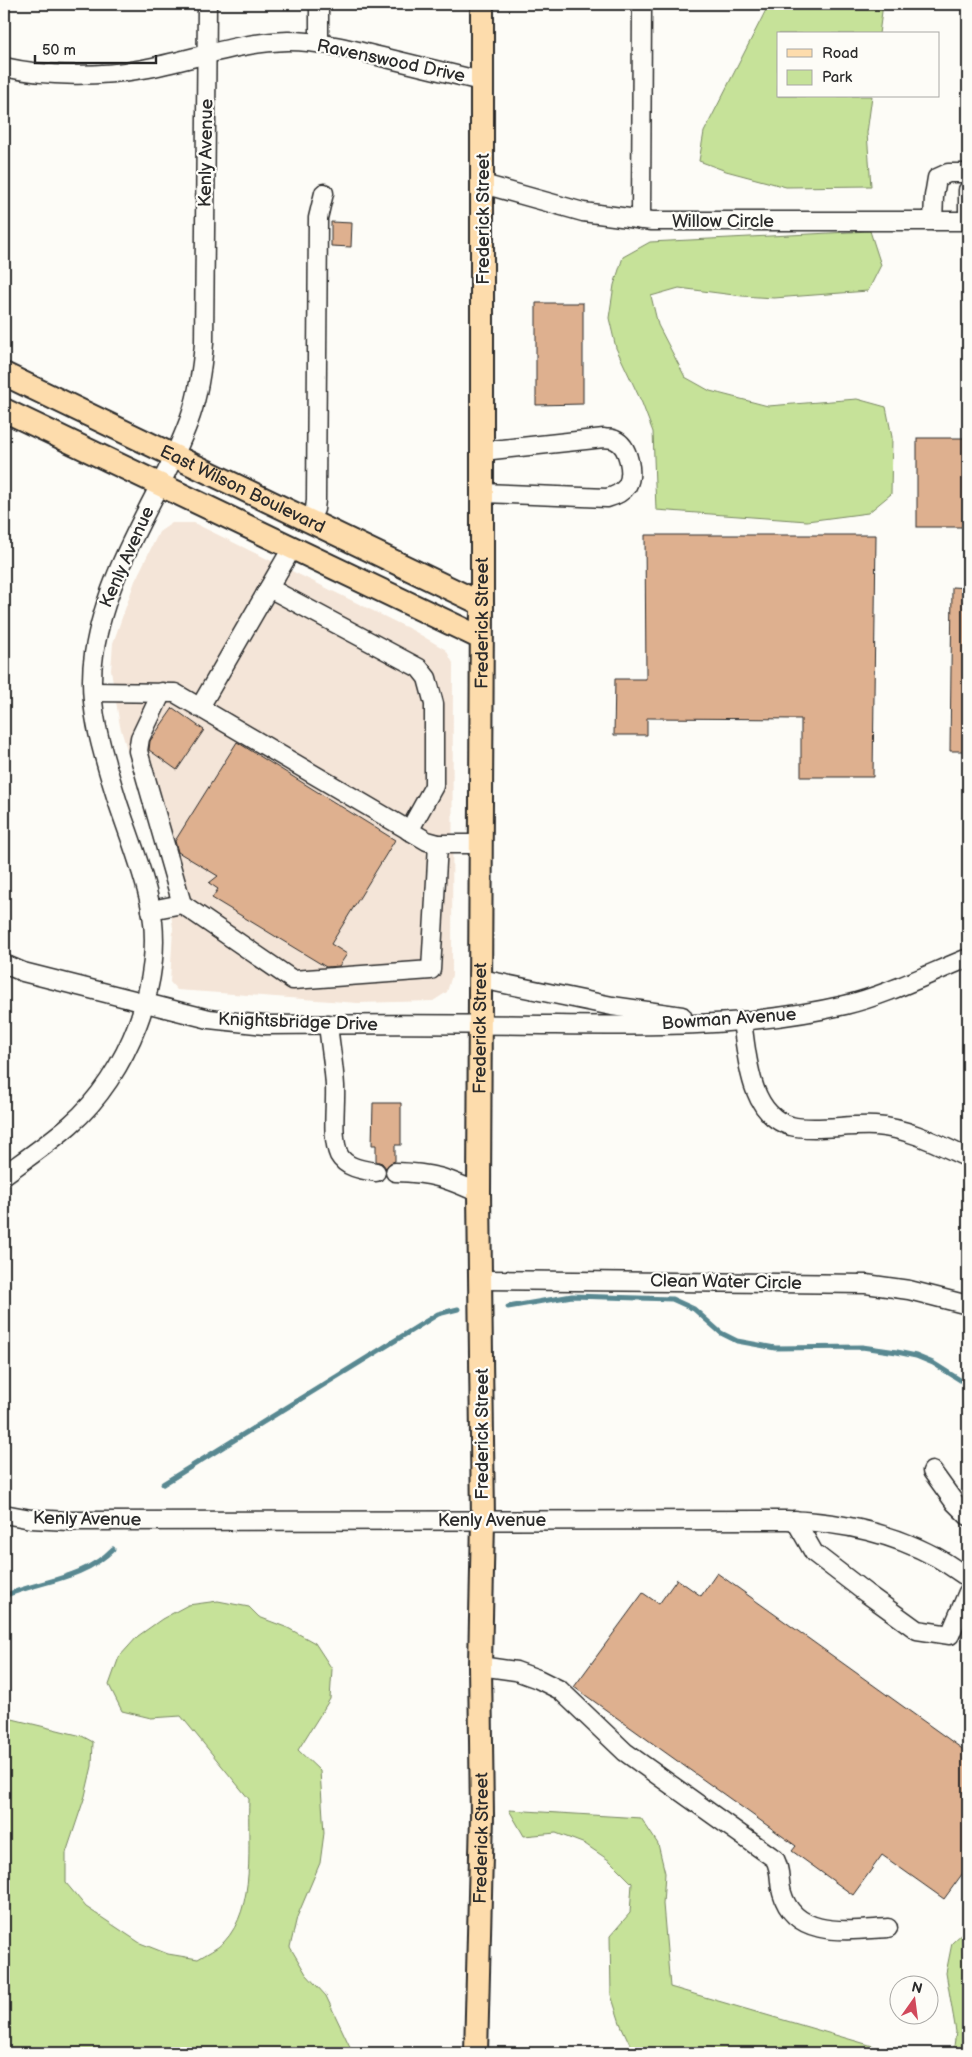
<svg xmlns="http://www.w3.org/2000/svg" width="972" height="2057" font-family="'Balsamiq Sans',sans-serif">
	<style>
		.built { fill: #f4e5d8 }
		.green { fill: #c6e299; stroke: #788662 }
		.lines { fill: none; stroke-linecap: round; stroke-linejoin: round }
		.stream { stroke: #598891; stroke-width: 5 }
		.building { fill: #deb08f; stroke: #2b2b2b }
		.minor-casing { stroke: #2b2b2b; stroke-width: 21 }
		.major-casing { stroke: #2b2b2b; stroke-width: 26 }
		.minor { stroke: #fdfcf7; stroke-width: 18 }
		.major { stroke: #fddcac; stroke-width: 22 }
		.labels { text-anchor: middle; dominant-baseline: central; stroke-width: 4.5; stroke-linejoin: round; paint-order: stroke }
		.street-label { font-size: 18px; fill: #2b2b2b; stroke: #fdfcf7 }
	</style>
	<rect width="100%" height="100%" fill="#fdfcf7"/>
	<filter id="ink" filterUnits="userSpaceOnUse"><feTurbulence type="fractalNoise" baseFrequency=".02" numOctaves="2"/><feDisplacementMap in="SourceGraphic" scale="10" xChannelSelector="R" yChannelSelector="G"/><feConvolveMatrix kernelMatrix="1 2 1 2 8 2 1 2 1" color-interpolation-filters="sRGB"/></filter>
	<g filter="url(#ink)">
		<polygon class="built" points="172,523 194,523 414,631 446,650 453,663 452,975 447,992 433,1001 358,1003 177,990 170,982 173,928 166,880 120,726 111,670 113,643 135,581 159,532"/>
		<g class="green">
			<polygon points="769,4 883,4 879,34 778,34 778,96 872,96 867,133 871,186 786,187 726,171 699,161 704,132"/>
			<polygon points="870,231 881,265 868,291 774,298 742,296 679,288 651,296 658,325 685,377 710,391 768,406 857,399 886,407 892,437 891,494 868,513 807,521 656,510 653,432 642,403 616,348 609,318 614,285 623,257 650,242"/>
			<path d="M218,1601L249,1607L259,1617L288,1628L315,1643L332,1669L330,1699L298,1750L320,1771L324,1833L320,1863L297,1917L290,1947L306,1974L326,1996L352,2051V2053H4V1717L82,1736L93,1742L92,1766L85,1796L66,1853V1883L86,1907L140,1943L168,1954L198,1959C206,1954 217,1949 224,1942C257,1907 247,1843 249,1799L181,1716L151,1718L122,1711L109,1685L119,1657L138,1636L162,1619L188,1605Z"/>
			<polygon points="509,1810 641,1818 658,1844 665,1873 663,1904 670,1987 897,2053 634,2053 620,2023 611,1995 610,1936 630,1913 632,1883 610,1861 585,1844 556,1833 524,1836"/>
			<polygon points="968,1928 968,2053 953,2053 956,2032 946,1973 952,1943"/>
		</g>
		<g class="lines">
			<g class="stream">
				<polyline points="508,1307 572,1296 672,1299 694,1309 721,1333 737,1341 775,1348 862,1347 897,1352 916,1356 933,1363 968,1385"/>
				<polyline points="163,1484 438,1314 458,1309"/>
				<path d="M4,1596C40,1581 84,1579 113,1549"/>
			</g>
		</g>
		<g class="building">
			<polygon points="331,222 352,223 351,247 331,246"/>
			<polygon points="536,303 583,303 583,404 536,405"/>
			<rect x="917" y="438" width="51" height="89"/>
			<polygon points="645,535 876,535 873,777 801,777 801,719 647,718 647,735 614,735 615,679 646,679"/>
			<polygon points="952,587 968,588 968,751 950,751"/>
			<polygon points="173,708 204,730 177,770 149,750 150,741"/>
			<polygon points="237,742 395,840 331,944 347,954 339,966 326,967 212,898 218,889 209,883 218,876 178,852 175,841"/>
			<polygon points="373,1103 401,1103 401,1145 395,1145 395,1161 390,1163 386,1168 382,1163 376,1161 376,1145 372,1145"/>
			<polygon points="717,1573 968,1753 968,1866 944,1899 882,1855 853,1895 792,1851 796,1846 574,1687 643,1593 659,1604 677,1579 701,1596"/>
		</g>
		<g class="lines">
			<defs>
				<g id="minor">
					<polyline points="319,43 319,4"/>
					<path d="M4,67C48,77 99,77 143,69C192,60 239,42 288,41C320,41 351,49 382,57C415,65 448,73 481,81"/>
					<polyline points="483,184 583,212 652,221 968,221"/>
					<polyline points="641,220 642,4"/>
					<polyline points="933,221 934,196 937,178 948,173 968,173"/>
					<polyline points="968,221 968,190"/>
					<path d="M483,493L607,498C615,496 622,493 627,486C634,474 629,446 615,440C612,438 607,439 604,438L483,451"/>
					<polyline points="309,521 315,509 316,500 318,218 324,193"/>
					<polyline points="269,588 419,668 427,678 434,704 434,786 409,831"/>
					<polyline points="93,692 175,693 427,841 438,844 482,844"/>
					<polyline points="162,692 140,738 138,751 182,904 293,980 431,970 438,844"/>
					<polyline points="200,707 292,548"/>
					<polyline points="151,910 182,904"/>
					<path d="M4,964L23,972L209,1019L264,1025C357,1024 450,1024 544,1025C645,1026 746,1028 845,1005C887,995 928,974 968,958"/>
					<polyline points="481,979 612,1006 682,1016"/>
					<path d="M742,1021C747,1055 749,1115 791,1126C798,1128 807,1128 814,1128C834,1128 854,1125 875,1126C908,1128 938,1144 968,1158"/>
					<path d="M328,1024C330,1045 334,1065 335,1086C336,1106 331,1137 339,1155C346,1168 363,1170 376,1172"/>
					<path d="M395,1172C433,1173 446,1178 479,1193"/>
					<path d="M4,1175C26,1159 49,1143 70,1125C127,1076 167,978 150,904C143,870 129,836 118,803C103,755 86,705 94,654C103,593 133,537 161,483C172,461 183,439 191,415C199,391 202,368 204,343L207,4"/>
					<polyline points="481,1280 866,1284 909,1290 968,1305"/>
					<polyline points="932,1471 955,1503 968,1516"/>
					<path d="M4,1514L31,1519L68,1521L787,1520C839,1522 890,1532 936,1557C947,1563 958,1571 968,1578"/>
					<polyline points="795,1520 814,1553 866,1593 917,1630 950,1635 968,1592"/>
					<path d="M480,1666L516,1671L538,1679L560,1690L625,1752L775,1859C782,1874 778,1880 782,1893C795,1940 851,1930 888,1928"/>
				</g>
				<g id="major">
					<path id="s1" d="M4,374L482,604"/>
					<polyline points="4,410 481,638"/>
					<path id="s2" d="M476,2053L482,1816L480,1666L483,1520L479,1193L482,604V4"/>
				</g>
			</defs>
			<use href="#minor" class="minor-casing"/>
			<use href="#major" class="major-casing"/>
			<use href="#minor" class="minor"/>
			<use href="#major" class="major"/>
		</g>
	</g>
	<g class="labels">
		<g class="street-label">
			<text transform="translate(391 61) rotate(12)">Ravenswood Drive</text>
			<text transform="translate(206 153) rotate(-89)">Kenly Avenue</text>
			<text transform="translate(483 219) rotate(-90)">Frederick Street</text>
			<text x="723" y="221">Willow Circle</text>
			<text stroke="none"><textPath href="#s1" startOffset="265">East Wilson Boulevard</textPath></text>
			<text transform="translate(127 557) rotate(-66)">Kenly Avenue</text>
			<text stroke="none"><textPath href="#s2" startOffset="1430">Frederick Street</textPath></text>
			<text transform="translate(729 1019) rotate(-4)">Bowman Avenue</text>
			<text transform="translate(298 1022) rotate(2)">Knightsbridge Drive</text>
			<text stroke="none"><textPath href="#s2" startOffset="1025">Frederick Street</textPath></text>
			<text transform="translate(726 1282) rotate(1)">Clean Water Circle</text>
			<text transform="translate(482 1434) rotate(-90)">Frederick Street</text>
			<text transform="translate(87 1519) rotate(1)">Kenly Avenue</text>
			<text x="492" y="1520">Kenly Avenue</text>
			<text stroke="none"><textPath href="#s2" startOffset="215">Frederick Street</textPath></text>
		</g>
	</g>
	<rect width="972" height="2057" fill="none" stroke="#fdfcf7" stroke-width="20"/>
	<rect x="10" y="10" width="952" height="2037" fill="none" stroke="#2b2b2b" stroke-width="2" filter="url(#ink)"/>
	<rect x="777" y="32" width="162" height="65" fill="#fdfcf7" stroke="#a9a8a5"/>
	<rect x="787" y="49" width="25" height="8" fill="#fddcac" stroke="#a9a8a5"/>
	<text x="822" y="58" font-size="15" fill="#2b2b2b">Road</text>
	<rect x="787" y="70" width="25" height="15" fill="#c6e299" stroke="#a9a8a5"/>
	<text x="822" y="82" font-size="15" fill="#2b2b2b">Park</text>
	<g transform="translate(914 2000) rotate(14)"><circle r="24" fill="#fdfcf7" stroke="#a9a8a5"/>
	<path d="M0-4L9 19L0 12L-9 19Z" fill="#d1495b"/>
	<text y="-8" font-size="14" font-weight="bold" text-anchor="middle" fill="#2b2b2b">N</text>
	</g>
	<path d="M35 55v8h121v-8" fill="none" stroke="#2b2b2b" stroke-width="2.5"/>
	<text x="42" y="55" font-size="15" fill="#2b2b2b" stroke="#fdfcf7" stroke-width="4" paint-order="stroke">50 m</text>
</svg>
